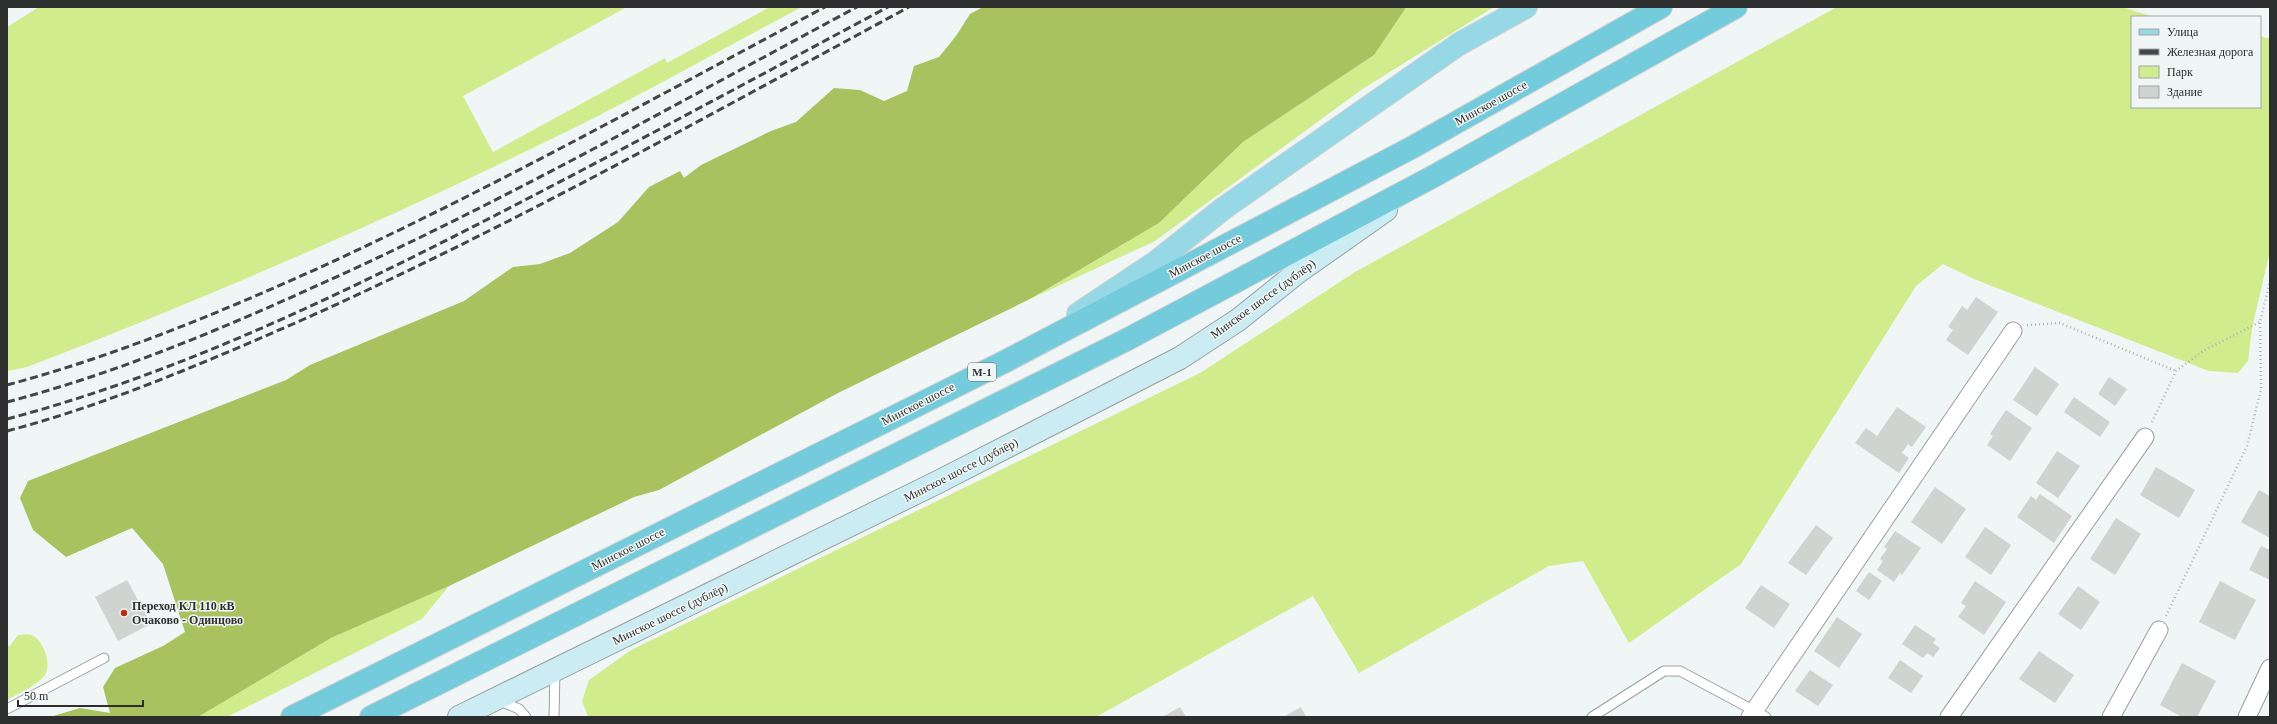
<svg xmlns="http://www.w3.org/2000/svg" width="2277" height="724" font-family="Georgia,serif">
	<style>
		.green { fill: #d0ec8d }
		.forest { fill: #a7c25f }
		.building { fill: #cfd4d0 }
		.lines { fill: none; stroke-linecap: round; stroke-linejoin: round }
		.service-casing { stroke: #9aa09f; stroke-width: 11 }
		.minor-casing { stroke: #9aa09f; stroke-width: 19 }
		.secondary-casing { stroke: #9aa09f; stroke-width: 24 }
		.primary-casing { stroke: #d1d1d1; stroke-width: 24 }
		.trunk-casing { stroke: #d1d1d1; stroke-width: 24 }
		.path { stroke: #afb4b3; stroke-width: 2.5; stroke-dasharray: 1 3; stroke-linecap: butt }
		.service { stroke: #fff; stroke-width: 9 }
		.minor { stroke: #fff; stroke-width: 17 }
		.secondary { stroke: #caecf2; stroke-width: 22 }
		.primary { stroke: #96d8e5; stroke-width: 22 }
		.trunk { stroke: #73cbdc; stroke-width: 22 }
		.rail { stroke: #424645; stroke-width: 3; stroke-dasharray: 8 4; stroke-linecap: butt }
		.poi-dot { fill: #b82d13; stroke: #f0f6f5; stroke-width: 1.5 }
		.labels { text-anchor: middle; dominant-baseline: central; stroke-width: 3; stroke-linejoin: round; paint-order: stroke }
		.shield { fill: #f0f6f5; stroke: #676b6a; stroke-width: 1 }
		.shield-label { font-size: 11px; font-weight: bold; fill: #2c2f2e }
		.street-label { font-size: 12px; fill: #2c2f2e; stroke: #f0f6f5 }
		.poi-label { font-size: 12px; font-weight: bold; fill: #2c2f2e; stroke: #f0f6f5; text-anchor: start }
	</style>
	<rect width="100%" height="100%" fill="#f0f6f5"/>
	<g class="green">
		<path d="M39,7H627L463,96L493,152L665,58L667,63L770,7H802C716,52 631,101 543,143C375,225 202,300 27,367L7,371V27Z"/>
		<polygon points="1405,7 1494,7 1361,90 1155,241 1030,299 1159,223 1243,142 1374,55"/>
		<polygon points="1837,7 2122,7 2154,17 2132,17 2132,107 2260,107 2260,36 2270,39 2270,251 2252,328 2248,361 2238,373 2209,371 1974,279 1943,264 1916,286 1741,564 1629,643 1583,561 1549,566 1359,673 1313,596 1096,717 588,717 582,701 589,680 631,650 1200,373 1355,272"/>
		<polygon points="449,586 422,619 227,717 198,717 331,638"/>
		<path d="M18,635C22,635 28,634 31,635C43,639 51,662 46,673C42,683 16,695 7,700V646H10Z"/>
	</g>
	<polygon class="forest" points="983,7 1405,7 1405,9 1374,55 1243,142 1159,223 1030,299 838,393 659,490 634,497 449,586 331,638 198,717 50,717 80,708 110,713 103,687 115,668 163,646 185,632 163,564 132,528 66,557 33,530 20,498 28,481 286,380 310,365 464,301 513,267 540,264 570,253 618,222 649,187 680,171 684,178 701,165 771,131 796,122 834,88 860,90 884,101 907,91 914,66 939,57 956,36 970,14"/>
	<g class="building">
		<polygon points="1976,297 1998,312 1968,355 1946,340 1953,330 1948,327 1962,306 1967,310"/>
		<polygon points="2035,367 2059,384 2037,416 2013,400"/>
		<polygon points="2109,377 2127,389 2115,406 2098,394"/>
		<polygon points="2074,397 2110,422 2100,437 2064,412"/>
		<polygon points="1897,407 1926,427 1912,447 1908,444 1902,453 1909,458 1899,473 1855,443 1866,428 1877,436"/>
		<polygon points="2006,410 2032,428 2010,461 1987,445 1993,436 1990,434"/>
		<polygon points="2057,451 2080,466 2058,498 2036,483"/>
		<polygon points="2156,467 2195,490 2179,518 2140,495"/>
		<polygon points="1935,487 1966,509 1942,544 1911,522"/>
		<polygon points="2259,490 2270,496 2270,538 2241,522"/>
		<polygon points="2040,494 2072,516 2054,543 2017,517 2031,496 2036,500"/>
		<polygon points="2116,518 2141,534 2115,575 2090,559"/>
		<polygon points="1816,525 1833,538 1806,575 1788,563"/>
		<polygon points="1985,527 2011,545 1991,575 1965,557"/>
		<polygon points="1895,531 1921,548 1902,575 1900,573 1894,582 1877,570 1883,561 1880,559 1887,549 1884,547"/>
		<polygon points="2261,546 2270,550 2270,580 2249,570"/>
		<polygon points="1869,572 1882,581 1869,600 1856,591"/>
		<polygon points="127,580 151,624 118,641 95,597"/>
		<polygon points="1975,581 2006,602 1984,635 1958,617 1966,606 1961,603"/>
		<polygon points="2220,581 2256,600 2235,640 2199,622"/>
		<polygon points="1761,585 1790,604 1774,628 1745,608"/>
		<polygon points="2078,586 2100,602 2081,630 2058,614"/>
		<polygon points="1837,617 1862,634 1839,668 1814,651"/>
		<polygon points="1915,625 1936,639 1933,643 1940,648 1933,657 1927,653 1923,658 1902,644"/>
		<polygon points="2039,651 2074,675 2055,703 2019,679"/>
		<polygon points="1900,660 1923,676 1911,693 1888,678"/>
		<polygon points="2182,663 2216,681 2197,717 2182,717 2160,705"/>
		<polygon points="1810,670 1833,685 1818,706 1795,691"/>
		<polygon points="1180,707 1186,717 1162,717"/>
		<polygon points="1301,707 1306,717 1283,717"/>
	</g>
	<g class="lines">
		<defs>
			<g id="service">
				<polyline points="498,700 519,709 526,717"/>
				<polyline points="7,709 104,658"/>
				<polyline points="554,717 555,670"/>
				<polyline points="1592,717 1664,671 1680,671 1766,717"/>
			</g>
			<g id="minor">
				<polyline points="1750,717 2013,331"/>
				<polyline points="1949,717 2145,437"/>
				<polyline points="2111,717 2159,630"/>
				<polyline points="2247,717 2270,668"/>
			</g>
			<polyline id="secondary" points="459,717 936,483 1180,358 1238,320 1298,272 1386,210"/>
			<polyline id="primary" points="1078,314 1156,262 1224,208 1459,44 1526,7"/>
			<g id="trunk">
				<polyline points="292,717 1004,362 1411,148 1661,7"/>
				<polyline points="371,717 1126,340 1434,176 1736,7"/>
			</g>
		</defs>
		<use href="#service" class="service-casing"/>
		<use href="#minor" class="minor-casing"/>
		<use href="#secondary" class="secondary-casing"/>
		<use href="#primary" class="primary-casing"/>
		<use href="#trunk" class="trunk-casing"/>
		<g class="path">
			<polyline points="2027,325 2060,323 2176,371"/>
			<polyline points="2152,422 2176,371 2203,351 2260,322"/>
			<polyline points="2166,616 2247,446 2261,389 2260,322 2270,282"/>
		</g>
		<use href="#service" class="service"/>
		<use href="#minor" class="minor"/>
		<use href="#secondary" class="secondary"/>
		<use href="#primary" class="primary"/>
		<use href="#trunk" class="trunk"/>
		<g class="rail">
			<path d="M7,385C115,356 219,313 321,267C493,188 658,96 825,7"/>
			<path d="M7,402C117,373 222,329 325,282C507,200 681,101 857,7"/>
			<path d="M7,419C177,374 338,296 494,216C626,148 757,77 888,7"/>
			<path d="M7,431C109,404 206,362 302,320C510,227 709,115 909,7"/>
		</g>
	</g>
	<circle class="poi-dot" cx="124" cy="613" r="4"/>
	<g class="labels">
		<rect class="shield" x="968" y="363" width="28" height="18" rx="3"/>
		<g class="shield-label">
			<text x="982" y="372">М-1</text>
		</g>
		<g class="street-label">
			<text transform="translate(1491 103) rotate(-29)">Минское шоссе</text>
			<text transform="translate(1205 256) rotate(-28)">Минское шоссе</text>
			<text transform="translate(1263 299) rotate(-36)">Минское шоссе (дублёр)</text>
			<text transform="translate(918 404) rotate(-27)">Минское шоссе</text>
			<text transform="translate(961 470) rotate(-27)">Минское шоссе (дублёр)</text>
			<text transform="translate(628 549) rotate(-27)">Минское шоссе</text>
			<text transform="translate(670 614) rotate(-26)">Минское шоссе (дублёр)</text>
		</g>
		<g class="poi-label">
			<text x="132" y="606">Переход КЛ 110 кВ<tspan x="132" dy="14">Очаково - Одинцово</tspan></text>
		</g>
	</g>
	<rect width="2277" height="724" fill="none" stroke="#2c2f2e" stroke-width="16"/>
	<rect x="2131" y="16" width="130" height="92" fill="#f0f6f5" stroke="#a2a6a5"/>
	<rect x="2139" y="29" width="20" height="6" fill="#96d8e5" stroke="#a2a6a5"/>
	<text x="2167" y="36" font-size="12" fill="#2c2f2e">Улица</text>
	<rect x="2139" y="49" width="20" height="6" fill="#424645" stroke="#a2a6a5"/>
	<text x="2167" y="56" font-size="12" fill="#2c2f2e">Железная дорога</text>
	<rect x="2139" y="66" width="20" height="12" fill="#d0ec8d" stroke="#a2a6a5"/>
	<text x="2167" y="76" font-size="12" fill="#2c2f2e">Парк</text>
	<rect x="2139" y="86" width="20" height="12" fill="#cfd4d0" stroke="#a2a6a5"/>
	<text x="2167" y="96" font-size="12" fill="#2c2f2e">Здание</text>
	<path d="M18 700v6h125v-6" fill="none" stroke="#2c2f2e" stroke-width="2"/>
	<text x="24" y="700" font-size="12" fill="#2c2f2e" stroke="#f0f6f5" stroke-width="3" paint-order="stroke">50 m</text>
</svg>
